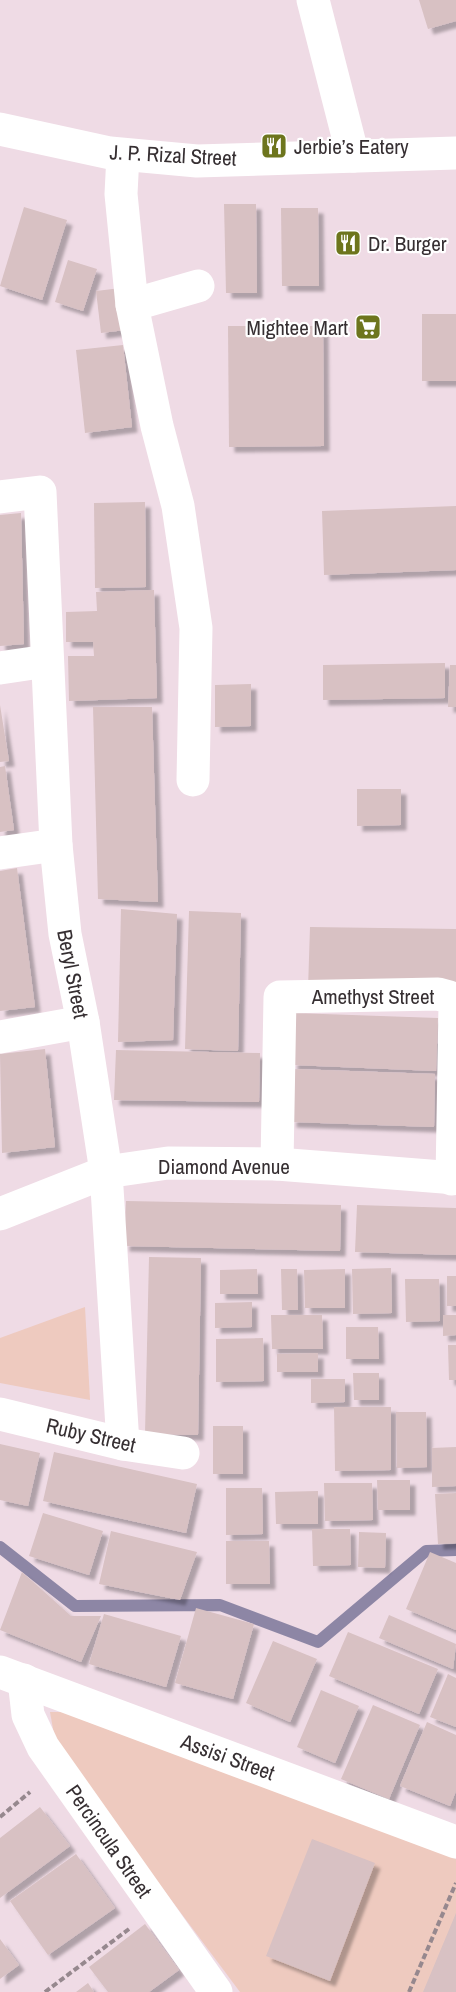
<svg xmlns="http://www.w3.org/2000/svg" width="456" height="1992" font-family="'Archivo Narrow',sans-serif">
	<style>
		.green { fill: #eecabf }
		.lines { fill: none; stroke-linecap: round; stroke-linejoin: round }
		.stream { stroke: #8d86a5; stroke-width: 12 }
		.building { fill: #d8c1c3; filter: url(#shadow) }
		.path { stroke: #96888e; stroke-width: 4; stroke-dasharray: 6 3; stroke-linecap: butt }
		.minor { stroke: #fff; stroke-width: 33 }
		.labels { text-anchor: middle; dominant-baseline: central; stroke-width: 4.5; stroke-linejoin: round; paint-order: stroke }
		.poi-label { font-size: 21px; fill: #362f32; stroke: #fff; text-anchor: start }
		.street-label { font-size: 21px; fill: #362f32; stroke: #fff }
	</style>
	<defs>
		<filter id="shadow"><feDropShadow dx="5.5" dy="5.5" stdDeviation="1.5" flood-color="#0004"/></filter>
	</defs>
	<rect width="100%" height="100%" fill="#efdbe5"/>
	<g class="green">
		<polygon points="85,1307 90,1400 0,1383 0,1338"/>
		<polygon points="50,1712 80,1712 456,1859 456,1992 240,1992 56,1746"/>
	</g>
	<g class="lines">
		<polyline class="stream" points="0,1547 75,1606 220,1605 318,1642 426,1551 456,1550"/>
	</g>
	<g class="building">
		<polygon points="419,0 456,0 456,21 428,29"/>
		<polygon points="224,204 256,204 257,293 226,293"/>
		<polygon points="24,207 67,220 42,300 0,286"/>
		<polygon points="281,208 318,208 319,286 282,286"/>
		<polygon points="68,260 97,269 83,311 55,302"/>
		<polygon points="121,288 125,330 101,333 96,291"/>
		<rect x="422" y="314" width="34" height="67"/>
		<polygon points="228,326 323,326 324,446 229,447"/>
		<polygon points="123,345 132,427 85,433 76,350"/>
		<polygon points="145,502 146,587 95,588 94,503"/>
		<polygon points="456,506 456,570 324,575 322,511"/>
		<polygon points="21,513 24,644 0,646 0,515"/>
		<polygon points="154,590 157,698 69,701 68,656 94,656 93,642 66,642 66,612 97,611 96,592"/>
		<polygon points="445,663 445,698 323,700 323,665"/>
		<polygon points="450,665 456,665 456,707 448,707"/>
		<polygon points="251,684 251,726 215,727 215,685"/>
		<polygon points="0,705 9,761 0,762"/>
		<polygon points="93,707 152,707 158,902 98,899"/>
		<polygon points="5,766 14,830 0,832 0,767"/>
		<polygon points="357,789 401,789 401,825 357,826"/>
		<polygon points="17,868 35,1007 0,1011 0,871"/>
		<polygon points="121,909 177,914 173,1040 118,1042"/>
		<polygon points="189,911 241,913 238,1051 185,1049"/>
		<polygon points="310,927 456,929 456,991 308,989"/>
		<polygon points="294,1013 438,1018 436,1071 292,1065"/>
		<polygon points="45,1049 55,1147 2,1153 0,1054"/>
		<polygon points="116,1050 260,1053 259,1102 114,1100"/>
		<polygon points="293,1069 435,1074 434,1127 291,1122"/>
		<polygon points="126,1201 341,1205 340,1251 124,1246"/>
		<polygon points="357,1205 456,1208 456,1255 355,1252"/>
		<polygon points="149,1257 201,1258 198,1435 145,1434"/>
		<polygon points="391,1268 392,1313 353,1314 352,1269"/>
		<polygon points="257,1269 258,1294 220,1294 220,1270"/>
		<polygon points="281,1269 297,1269 298,1310 282,1310"/>
		<polygon points="345,1269 345,1308 305,1308 304,1270"/>
		<rect x="447" y="1276" width="9" height="30"/>
		<polygon points="405,1279 439,1279 440,1321 406,1322"/>
		<polygon points="252,1302 252,1327 215,1328 215,1303"/>
		<polygon points="271,1315 322,1315 323,1349 272,1349"/>
		<polygon points="443,1315 456,1315 456,1335 443,1336"/>
		<polygon points="346,1327 378,1327 379,1359 346,1359"/>
		<polygon points="263,1338 264,1381 216,1382 216,1339"/>
		<polygon points="448,1345 456,1345 456,1380 449,1380"/>
		<polygon points="318,1353 318,1372 277,1372 277,1354"/>
		<polygon points="353,1373 379,1373 379,1400 354,1400"/>
		<polygon points="311,1379 345,1379 345,1402 311,1403"/>
		<polygon points="334,1407 391,1407 391,1470 335,1471"/>
		<polygon points="396,1412 426,1412 427,1467 397,1468"/>
		<rect x="213" y="1426" width="30" height="48"/>
		<polygon points="0,1444 40,1453 28,1506 0,1500"/>
		<polygon points="456,1447 456,1486 432,1487 432,1448"/>
		<polygon points="54,1452 197,1484 186,1533 43,1501"/>
		<polygon points="377,1480 410,1480 410,1510 378,1510"/>
		<polygon points="324,1483 372,1483 373,1520 325,1521"/>
		<polygon points="226,1488 262,1488 263,1534 226,1535"/>
		<polygon points="318,1491 318,1524 276,1524 275,1492"/>
		<polygon points="456,1493 456,1543 438,1544 435,1494"/>
		<polygon points="43,1513 103,1531 89,1575 29,1556"/>
		<polygon points="312,1529 350,1529 351,1565 313,1566"/>
		<polygon points="111,1531 197,1552 180,1600 99,1584"/>
		<polygon points="359,1532 386,1533 385,1568 358,1567"/>
		<polygon points="226,1541 269,1541 270,1584 226,1584"/>
		<polygon points="430,1552 456,1563 456,1630 406,1609"/>
		<polygon points="22,1572 71,1616 101,1616 81,1662 0,1630"/>
		<polygon points="196,1608 254,1624 233,1699 175,1683"/>
		<polygon points="104,1614 181,1636 166,1687 89,1664"/>
		<polygon points="389,1615 456,1644 453,1669 379,1638"/>
		<polygon points="348,1632 438,1669 419,1714 329,1676"/>
		<polygon points="273,1641 317,1659 290,1722 246,1703"/>
		<polygon points="448,1674 456,1678 456,1727 430,1717"/>
		<polygon points="321,1690 359,1706 335,1763 297,1747"/>
		<polygon points="373,1705 420,1725 389,1799 341,1779"/>
		<polygon points="427,1722 456,1735 456,1791 450,1806 400,1786"/>
		<polygon points="40,1807 70,1846 0,1898 0,1838"/>
		<polygon points="312,1839 375,1863 330,1981 266,1956"/>
		<polygon points="76,1854 115,1908 48,1955 10,1901"/>
		<polygon points="456,1913 456,1992 423,1992"/>
		<polygon points="145,1924 179,1970 149,1992 108,1992 89,1967"/>
		<polygon points="0,1939 19,1965 0,1979"/>
		<polygon points="88,1983 94,1992 76,1992"/>
	</g>
	<g class="lines">
		<g class="path">
			<polyline points="0,1817 30,1792"/>
			<polyline points="45,1992 129,1929"/>
			<polyline points="409,1992 456,1883"/>
		</g>
		<g class="minor">
			<polyline points="313,0 353,156"/>
			<polyline points="0,129 110,153 197,161 456,153"/>
			<polyline points="123,155 121,194 132,305 157,426 178,506 196,628 193,780"/>
			<polyline points="132,305 198,286"/>
			<polyline points="0,497 40,492 56,845 65,934 83,1022 106,1172 123,1444"/>
			<polyline points="0,668 47,661"/>
			<polyline points="0,853 56,845"/>
			<polyline points="0,1037 83,1022"/>
			<polyline points="277,1164 280,997 438,994 449,997 455,1004 452,1179"/>
			<polyline points="0,1214 106,1172 168,1163 277,1164 456,1178"/>
			<polyline points="0,1414 123,1444 183,1453"/>
			<polyline points="0,1672 456,1842"/>
			<polyline points="24,1680 28,1715 43,1747 216,1992"/>
		</g>
	</g>
	<defs>
		<symbol id="restaurant-square" viewBox="-11 -11 22 22"><rect x="-9" y="-9" width="18" height="18" rx="4" fill="#6d751d" stroke="#fff"/><path d="M-5-6h1v4h1v-4h1v4h1v-4h1v5L-1.5 .5V6h-2V.5L-5-1ZM5-6V6H3V1.5H1.5Q1.5-4 5-6Z" fill="#fff"/></symbol>
		<symbol id="supermarket-square" viewBox="-11 -11 22 22"><rect x="-9" y="-9" width="18" height="18" rx="4" fill="#6d751d" stroke="#fff"/><path d="M-6-5.5h2.5l.6 2H6L4.5 2H-2.5L-4.4-4H-6ZM-1.5 3.2a1.3 1.3 0 1 0 .1 0ZM3 3.2a1.3 1.3 0 1 0 .1 0Z" fill="#fff"/></symbol>
	</defs>
	<g fill-rule="evenodd">
		<use href="#restaurant-square" x="259" y="131" width="30" height="30"/>
		<use href="#restaurant-square" x="333" y="228" width="30" height="30"/>
		<use href="#supermarket-square" x="353" y="312" width="30" height="30"/>
	</g>
	<g class="labels">
		<g class="poi-label">
			<text x="294" y="146">Jerbie’s Eatery</text>
			<text x="368" y="243">Dr. Burger</text>
			<text x="348" y="327" text-anchor="end">Mightee Mart</text>
		</g>
		<g class="street-label">
			<text transform="translate(173 155) rotate(3)">J. P. Rizal Street</text>
			<text transform="translate(73 974) rotate(79)">Beryl Street</text>
			<text x="373" y="996">Amethyst Street</text>
			<text x="224" y="1166">Diamond Avenue</text>
			<text transform="translate(91 1435) rotate(13)">Ruby Street</text>
			<text transform="translate(228 1757) rotate(20)">Assisi Street</text>
			<text transform="translate(109 1841) rotate(55)">Percincula Street</text>
		</g>
	</g>
</svg>
